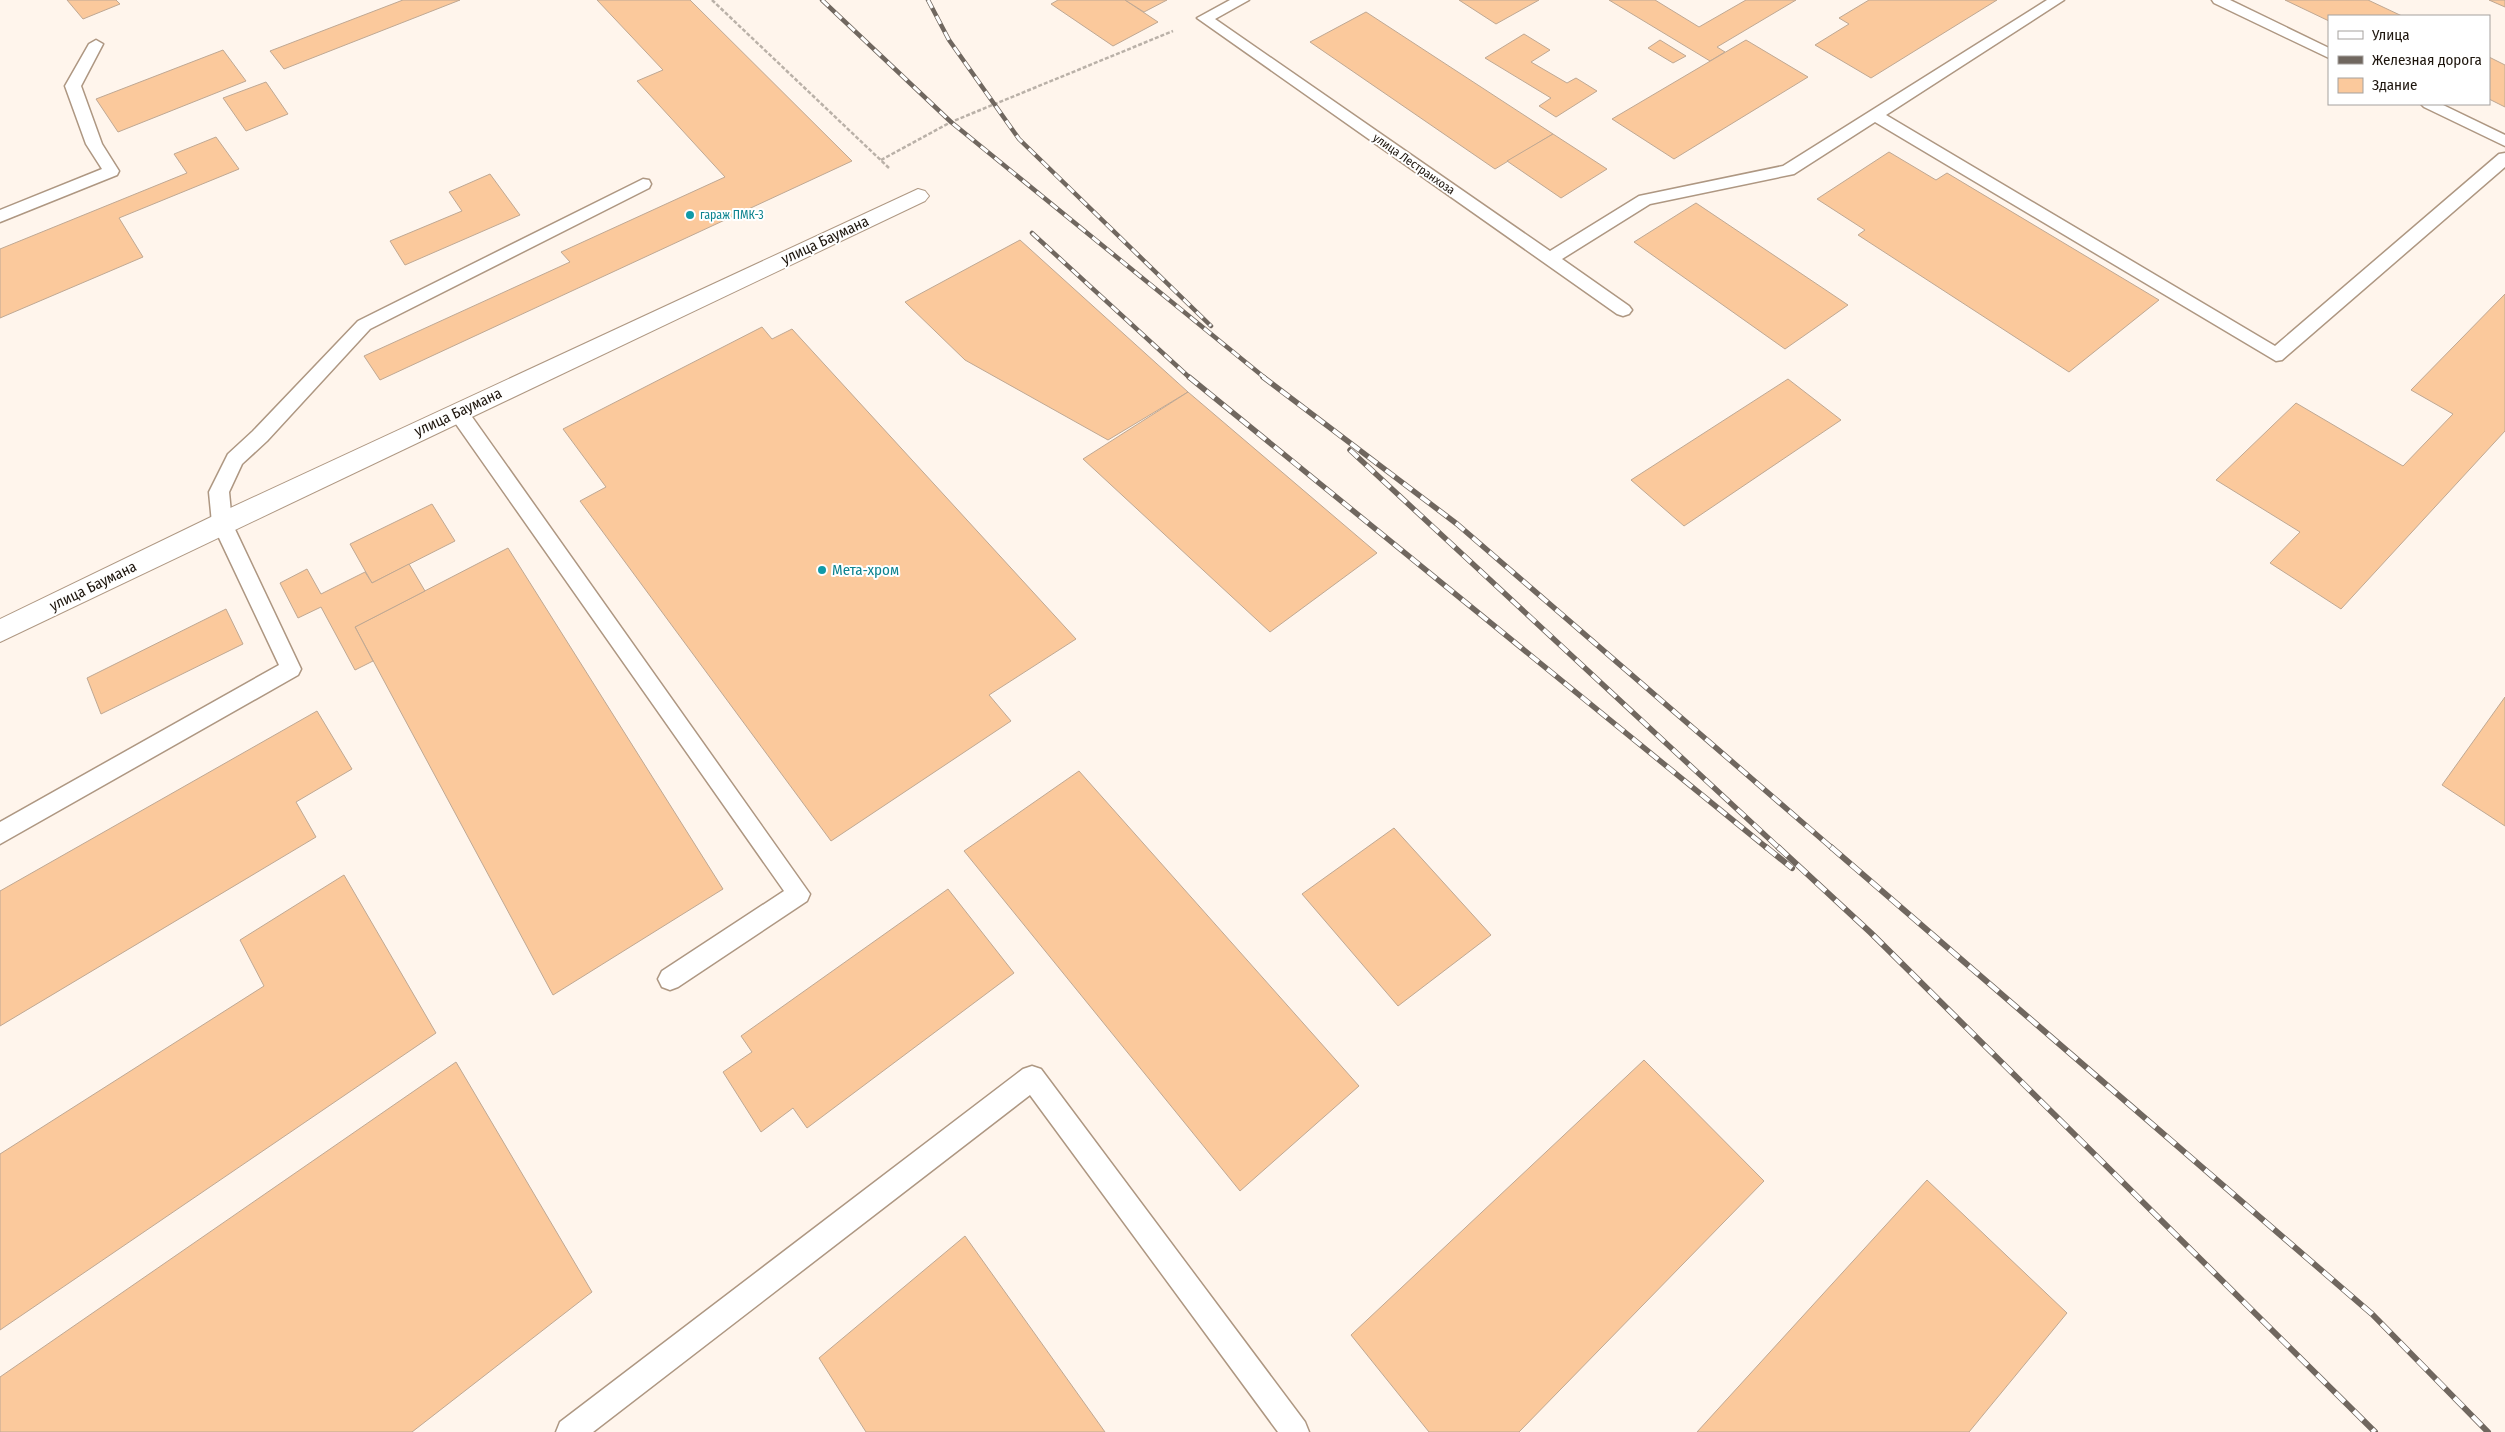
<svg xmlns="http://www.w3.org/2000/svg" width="2505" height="1432" font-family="'Fira Sans Condensed',sans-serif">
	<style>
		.building { fill: #fbc99c; stroke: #bfa893 }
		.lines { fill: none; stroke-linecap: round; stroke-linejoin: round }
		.service-casing { stroke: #ae9782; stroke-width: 3 }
		.minor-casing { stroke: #ae9782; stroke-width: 2 }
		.path { stroke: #bab1a8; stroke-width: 2.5; stroke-dasharray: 4 2; stroke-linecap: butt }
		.service { fill: #fff; fill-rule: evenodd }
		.minor { fill: #fff; fill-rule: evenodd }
		.rail-far2-casing { stroke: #70675f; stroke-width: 4.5 }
		.rail-far1-casing { stroke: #70675f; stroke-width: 5.5 }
		.rail-casing { stroke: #70675f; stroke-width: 6 }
		.rail-far2 { stroke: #fff; stroke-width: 3; stroke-dasharray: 9; stroke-linecap: butt }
		.rail-far1 { stroke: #fff; stroke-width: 4; stroke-dasharray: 11; stroke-linecap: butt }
		.rail { stroke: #fff; stroke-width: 4.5; stroke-dasharray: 13; stroke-linecap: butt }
		.culture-dot { fill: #0f9aa8; stroke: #fff; stroke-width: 2 }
		.labels { text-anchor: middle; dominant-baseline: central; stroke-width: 4; stroke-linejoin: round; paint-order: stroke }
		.far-street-label { font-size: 12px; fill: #1d150d; stroke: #fff }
		.far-culture-label { font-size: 12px; fill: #0d838f; stroke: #fff; text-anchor: start }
		.street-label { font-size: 15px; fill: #1d150d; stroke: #fff }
		.culture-label { font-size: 15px; fill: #0d838f; stroke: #fff; text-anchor: start }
	</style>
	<rect width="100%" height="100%" fill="#fff5ec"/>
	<g class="building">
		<polygon points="67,0 116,0 120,4 83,19"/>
		<polygon points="403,0 460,0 284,69 270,51"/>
		<polygon points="597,0 690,0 852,161 380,380 364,356 570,262 561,252 725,177 637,81 663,70"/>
		<polygon points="1058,0 1125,0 1158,22 1113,46 1051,4"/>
		<polygon points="1125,0 1167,0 1144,12"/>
		<polygon points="1459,0 1539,0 1496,24"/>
		<polygon points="1609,0 1655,0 1699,27 1746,0 1796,0 1717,47 1725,52 1710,61"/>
		<polygon points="1869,0 1997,0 1871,78 1815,45 1849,24 1839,18"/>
		<polygon points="2285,0 2368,0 2402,16 2329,16 2329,21"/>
		<polygon points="2489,0 2505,0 2505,7"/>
		<polygon points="1366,12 1553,134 1495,169 1310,42"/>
		<polygon points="1524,34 1550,50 1531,62 1567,83 1576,78 1597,91 1556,117 1539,106 1551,98 1485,58"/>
		<polygon points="1660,40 1686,56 1673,63 1648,48"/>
		<polygon points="1746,40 1808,77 1674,159 1612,119"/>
		<polygon points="223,50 246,81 118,132 96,99"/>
		<polygon points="2489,57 2505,65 2505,107 2489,99"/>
		<polygon points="266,82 288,114 246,131 223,98"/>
		<polygon points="1553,134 1607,169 1561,198 1507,161"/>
		<polygon points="216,137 239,169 119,218 143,257 0,318 0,249 187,173 174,154"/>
		<polygon points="1889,152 1936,180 1947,173 2159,300 2069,372 1858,235 1865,230 1817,199"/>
		<polygon points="490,174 520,215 405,265 390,241 462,211 449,192"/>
		<polygon points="1696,203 1848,305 1785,349 1634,242"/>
		<polygon points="1020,240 1188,392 1108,440 965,360 905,302"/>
		<polygon points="2505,294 2505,431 2341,609 2270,563 2300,532 2216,480 2296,403 2403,466 2453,414 2411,390"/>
		<polygon points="762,327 772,339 792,329 1076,639 989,695 1011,721 831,841 580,501 606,487 563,429"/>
		<polygon points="1788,379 1841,420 1684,526 1631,480"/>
		<polygon points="1188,392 1377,553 1270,632 1083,459"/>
		<polygon points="432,504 455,541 372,583 350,544"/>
		<polygon points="508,548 723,889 553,995 355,627"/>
		<polygon points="409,564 425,591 355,627 373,661 355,670 321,607 298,618 280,583 307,569 321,594 365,572 372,583"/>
		<polygon points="226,609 243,644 101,714 87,678"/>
		<polygon points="2505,697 2505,826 2442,785"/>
		<polygon points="317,711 352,769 296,802 316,837 0,1026 0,891"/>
		<polygon points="1079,771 1359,1086 1240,1191 964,851"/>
		<polygon points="1394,828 1491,935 1398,1006 1302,894"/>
		<polygon points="344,875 436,1033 0,1330 0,1154 264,986 240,940"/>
		<polygon points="948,889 1014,973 807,1128 793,1108 761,1132 723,1072 752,1052 741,1036"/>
		<polygon points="1644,1060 1764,1181 1519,1432 1429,1432 1351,1335"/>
		<polygon points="456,1062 592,1292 412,1432 0,1432 0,1377"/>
		<polygon points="1927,1180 2067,1313 1969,1432 1697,1432"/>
		<polygon points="965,1236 1105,1432 866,1432 819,1358"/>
	</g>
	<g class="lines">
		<defs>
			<g id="service">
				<polygon points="1230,0 1249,0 1215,19 1550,251 1639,196 1783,166 2047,0 2064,0 1886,115 2275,346 2499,154 2505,153 2505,167 2282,360 2276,361 1875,122 1794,174 1650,204 1562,259 1629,306 1632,310 1629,314 1623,316 1617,314 1197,18"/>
				<polygon points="2212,0 2230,0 2329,48 2329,58 2214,3"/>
				<polygon points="96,40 103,44 81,86 102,144 119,171 117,175 0,222 0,210 102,169 86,144 65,86 89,44"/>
				<polygon points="2421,104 2441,104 2505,135 2505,146 2424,107"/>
				<polygon points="643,179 649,180 651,184 649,188 370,329 267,441 242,464 229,492 232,523 301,669 298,675 0,844 0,822 279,665 212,523 209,492 228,454 253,431 358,321"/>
				<polygon points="458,405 465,407 810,894 807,901 678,987 670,990 662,987 658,979 662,971 784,891 451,417 449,412 451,407"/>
				<polygon points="1032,1066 1041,1069 1305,1422 1309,1432 1278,1432 1030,1095 593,1432 556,1432 560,1422 1023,1069"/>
			</g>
			<polygon id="minor" points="918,189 925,191 929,196 925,201 0,642 0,619 213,516"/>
		</defs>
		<use href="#service" class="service-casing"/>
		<use href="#minor" class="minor-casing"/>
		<g class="path">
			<polyline points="712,0 889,168"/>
			<polyline points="881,160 951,122 1173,31"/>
		</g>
		<use href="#service" class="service"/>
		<use href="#minor" class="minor"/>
		<defs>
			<g id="rail-far2">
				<polyline points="822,0 951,122 1265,378"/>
				<polyline points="928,0 949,40 1019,139 1211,326"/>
				<polyline points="1032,233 1190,378"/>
			</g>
			<g id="rail-far1">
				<polyline points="1189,377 1767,848"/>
				<polyline points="1263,377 1457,524 1832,848"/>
				<polyline points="1350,450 1779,848"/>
			</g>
			<g id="rail">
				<polyline points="1766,847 1792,868"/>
				<polyline points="1778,847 1871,933 2375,1432"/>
				<polyline points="1831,847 2372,1314 2488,1432"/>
			</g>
		</defs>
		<use href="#rail-far2" class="rail-far2-casing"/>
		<use href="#rail-far1" class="rail-far1-casing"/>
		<use href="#rail" class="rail-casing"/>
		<use href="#rail-far2" class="rail-far2"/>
		<use href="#rail-far1" class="rail-far1"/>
		<use href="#rail" class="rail"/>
	</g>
	<g class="culture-dot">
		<circle cx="690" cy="215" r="5"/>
		<circle cx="822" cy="570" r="5"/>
	</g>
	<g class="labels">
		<g class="far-street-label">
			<text transform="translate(1414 164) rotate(35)">улица Лестранхоза</text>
		</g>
		<g class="far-culture-label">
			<text x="700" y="215">гараж ПМК-3</text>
		</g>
		<g class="street-label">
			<text transform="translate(825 240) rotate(-25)">улица Баумана</text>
			<text transform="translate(458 412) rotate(-25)">улица Баумана</text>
			<text transform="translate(93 586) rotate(-26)">улица Баумана</text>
		</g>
		<g class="culture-label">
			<text x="832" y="570">Мета-хром</text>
		</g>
	</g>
	<rect x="2328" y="15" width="162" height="90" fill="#ffffff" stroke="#a5a19e"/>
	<rect x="2338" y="31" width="25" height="8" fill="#ffffff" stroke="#a5a19e"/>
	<text x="2372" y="40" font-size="15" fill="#1d150d">Улица</text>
	<rect x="2338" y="56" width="25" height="8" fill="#70675f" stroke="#a5a19e"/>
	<text x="2372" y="65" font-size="15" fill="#1d150d">Железная дорога</text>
	<rect x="2338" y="78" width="25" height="15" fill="#fbc99c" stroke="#a5a19e"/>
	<text x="2372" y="90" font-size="15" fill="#1d150d">Здание</text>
</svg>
